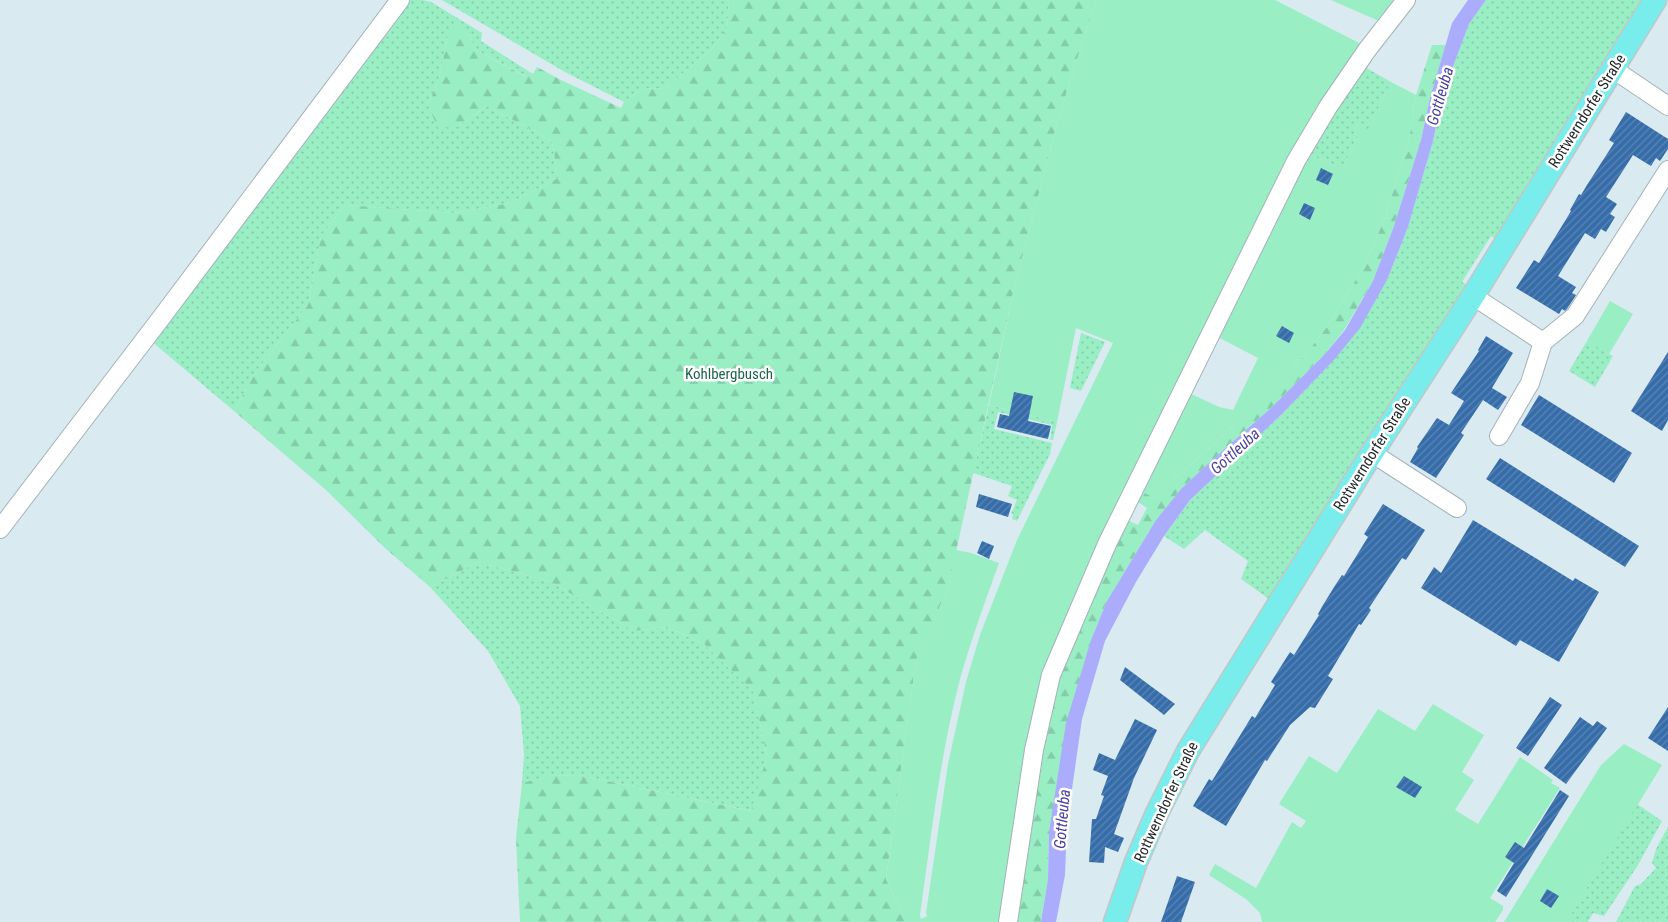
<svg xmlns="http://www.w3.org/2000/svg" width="1668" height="922" font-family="'Roboto Condensed',sans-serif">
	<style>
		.grass { fill: url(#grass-dots) }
		.forest { fill: url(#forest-firs) }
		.garden { fill: #99eec4 }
		.water { fill: #acacfd }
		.building { fill: url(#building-hatch) }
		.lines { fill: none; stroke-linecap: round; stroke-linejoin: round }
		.minor-casing { stroke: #a3b3b9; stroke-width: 20 }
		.major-casing { stroke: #c4c6c7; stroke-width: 25 }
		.minor { stroke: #fff; stroke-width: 18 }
		.major { stroke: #79edeb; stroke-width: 22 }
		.labels { text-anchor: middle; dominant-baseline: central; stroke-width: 5; stroke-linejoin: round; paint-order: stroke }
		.street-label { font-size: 15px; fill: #1e2527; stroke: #fff }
		.park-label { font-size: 15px; fill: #1c6648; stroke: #fff }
		.water-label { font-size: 16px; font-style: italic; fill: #4c429f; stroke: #fff }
	</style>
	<defs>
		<pattern id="grass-dots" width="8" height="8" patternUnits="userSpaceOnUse" patternTransform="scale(1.25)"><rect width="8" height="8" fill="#99eec4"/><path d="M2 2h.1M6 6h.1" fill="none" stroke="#83cca8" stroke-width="1.8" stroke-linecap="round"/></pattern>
		<pattern id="forest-firs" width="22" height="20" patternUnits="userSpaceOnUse" patternTransform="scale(1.25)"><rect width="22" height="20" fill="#99eec4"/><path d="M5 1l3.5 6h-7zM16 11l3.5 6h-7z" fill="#83cca8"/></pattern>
		<pattern id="building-hatch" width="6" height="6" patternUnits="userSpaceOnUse" patternTransform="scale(1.25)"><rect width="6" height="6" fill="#356dab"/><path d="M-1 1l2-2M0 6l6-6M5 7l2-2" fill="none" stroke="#5e85b1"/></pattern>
	</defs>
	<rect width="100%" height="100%" fill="#d9eaf1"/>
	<g class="grass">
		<polygon points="411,0 422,0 431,2 482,33 481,41 533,74 527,77 474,49 470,33 448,36 439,79 428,105 457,127 487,106 552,141 558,178 510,203 454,213 345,205 321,236 308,305 254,374 234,411 150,340 406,3"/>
		<polygon points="442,0 729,0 727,29 711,50 664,89 644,88 624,102 565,72"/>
		<polygon points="1486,0 1644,0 1496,239 1491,236 1462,282 1467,285 1269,599 1241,579 1248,561 1205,530 1184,549 1164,536 1190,500 1281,415 1334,360 1387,280 1408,227 1433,141 1443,93 1469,24"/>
		<polygon points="1363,66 1391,82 1367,132 1357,126 1354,132 1358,136 1342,169 1306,153"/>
		<polygon points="1081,333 1105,342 1081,391 1070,388"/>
		<polygon points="1587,341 1613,356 1595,387 1569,371"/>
		<polygon points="989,405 1057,422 1053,440 1050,440 1052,425 998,412 994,429 1052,443 1050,454 1017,521 1012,519 1013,514 1011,514 1017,500 1008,496 1012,486 973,473"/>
		<polygon points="478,562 551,582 634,631 667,627 704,644 753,691 767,756 752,811 578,775 550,776 522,783 524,755 520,706 488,651 430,587"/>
		<polygon points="1637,804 1662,821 1638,865 1604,916 1593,913 1588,922 1566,922"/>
		<polygon points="1668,827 1668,922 1616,922 1635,886 1641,884 1656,868 1652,863 1656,849"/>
	</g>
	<g class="forest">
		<polygon points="729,0 1096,0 1058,120 1013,293 948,588 916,661 886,879 906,922 520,922 516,838 522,783 550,776 578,775 751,811 767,756 753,691 704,644 667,627 634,631 551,582 478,562 430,587 385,548 326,490 234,411 254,374 308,305 321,236 345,205 454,213 510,203 558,178 552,141 487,106 457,127 438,128 428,105 439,79 448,36 456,25 470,33 474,49 526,77 533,74 537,67 561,80 621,108 624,102 644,88 664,89 711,50 727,29"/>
		<polygon points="1432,45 1446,45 1430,98 1421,140 1394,226 1373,281 1344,330 1325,354 1271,408 1211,461 1181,489 1156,520 1107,601 1091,640 1049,832 1048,879 1041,922 1012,922 1055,676 1125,519 1138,525 1147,508 1135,500 1140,490 1156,499 1176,477 1218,441 1306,354 1329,324 1364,266 1384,220 1409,140 1416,95"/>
	</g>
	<g class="garden">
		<path d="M1096,0H1275L1363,45L1048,677L1003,922H906L886,879L916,660L948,588L956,550L971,553L999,563C985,602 971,640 960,679C940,756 931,836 920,915L921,919L927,916L926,913L948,764L966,682L980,635L1017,540L1113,343L1076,328L1057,422L989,405L1013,293L1058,120Z"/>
		<polygon points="1331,0 1395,0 1379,21"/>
		<polygon points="1391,82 1416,95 1409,140 1384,220 1364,266 1329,324 1306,354 1218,441 1176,477 1156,499 1140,490 1187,392 1219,407 1233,410 1258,358 1216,336 1306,153 1342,169 1358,136 1354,132 1357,126 1367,131"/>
		<polygon points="1610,301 1633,314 1609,354 1587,341"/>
		<polygon points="1433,704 1484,735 1462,772 1474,780 1455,810 1478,824 1520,757 1553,780 1551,783 1560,788 1490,898 1503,906 1503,910 1495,922 1262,922 1260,913 1246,899 1209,875 1215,864 1256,888 1292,822 1301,828 1306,821 1279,804 1309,756 1337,773 1378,709 1415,731"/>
		<polygon points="1624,744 1662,765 1566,922 1504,922 1601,765"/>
	</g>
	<polygon class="water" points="1468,0 1486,0 1469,24 1443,93 1433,141 1408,227 1387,280 1360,328 1334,360 1281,415 1190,500 1164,536 1136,582 1105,641 1082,719 1067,824 1065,875 1056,922 1041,922 1048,879 1049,832 1066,723 1091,640 1107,601 1156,520 1181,489 1211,461 1271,408 1325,354 1345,330 1373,281 1394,226 1421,140 1430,98 1452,23"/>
	<g class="building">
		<polygon points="1626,112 1668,139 1668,149 1660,161 1656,158 1651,166 1633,155 1606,197 1617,204 1610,214 1615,217 1606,232 1601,229 1595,239 1585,233 1558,276 1576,287 1572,293 1576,295 1567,309 1565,311 1562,309 1559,314 1516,288 1534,260 1539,263 1565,221 1571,211 1570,210 1579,194 1581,195 1587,185 1614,143 1609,140"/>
		<polygon points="1321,168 1333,174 1328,185 1316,180"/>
		<polygon points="1304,203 1315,208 1310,220 1299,214"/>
		<polygon points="1282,326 1294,333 1289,343 1276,336"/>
		<polygon points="1486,336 1513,353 1492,388 1507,397 1498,410 1483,400 1461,433 1464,435 1436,478 1410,462 1418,448 1417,447 1437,418 1449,425 1464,401 1451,393 1479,351 1478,350"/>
		<polygon points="1668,352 1668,420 1662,431 1631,411"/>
		<polygon points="1014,392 1033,396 1028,421 1051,426 1048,439 997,427 1000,414 1009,416"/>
		<polygon points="1539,395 1632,453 1614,483 1521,425"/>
		<polygon points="1500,458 1639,546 1625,567 1486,479"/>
		<polygon points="979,494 1012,504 1008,517 976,507"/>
		<polygon points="1383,504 1425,530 1406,560 1402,558 1369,608 1371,610 1361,625 1359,624 1328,676 1333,679 1315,708 1310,707 1290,725 1267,761 1265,760 1226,826 1193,806 1209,779 1212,781 1252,716 1255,718 1275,685 1271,682 1290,652 1294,655 1319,615 1318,614 1323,605 1336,584 1342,575 1344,576 1368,537 1364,534"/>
		<polygon points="1473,520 1573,581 1575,578 1599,592 1559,662 1520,640 1516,646 1421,588 1434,567 1441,573"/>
		<polygon points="982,541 994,546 989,559 977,553"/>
		<polygon points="1125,667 1175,704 1164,715 1120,680"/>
		<polygon points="1550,697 1562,705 1528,756 1516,748"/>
		<polygon points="1668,707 1668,751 1648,738"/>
		<polygon points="1580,717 1593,726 1597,721 1607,728 1566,784 1544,768"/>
		<polygon points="1135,719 1157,730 1134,778 1114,834 1124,838 1118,852 1105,847 1104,863 1089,862 1092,819 1096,819 1104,796 1101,795 1108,776 1093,770 1099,753 1115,760"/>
		<polygon points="1404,776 1422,787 1415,798 1396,787"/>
		<polygon points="1560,790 1569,796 1506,897 1497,891 1514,863 1505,857 1515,842 1524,848"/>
		<polygon points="1177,876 1195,882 1181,922 1161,922"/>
		<polygon points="1547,889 1559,896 1551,908 1540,901"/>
	</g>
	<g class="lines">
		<defs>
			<g id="minor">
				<polyline points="1613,69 1668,106"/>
				<polyline points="1473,296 1543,342 1575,316 1668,170"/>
				<polyline points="1499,436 1530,383 1543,342"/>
				<polyline points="1372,453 1457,508"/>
				<polyline points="0,529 158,322 400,0"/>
				<polyline points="1008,922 1034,750 1051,675 1107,544 1296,161 1328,107 1367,50 1406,0"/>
			</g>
			<polyline id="major" points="1115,922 1136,862 1157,813 1188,751 1372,453 1473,296 1655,0"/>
		</defs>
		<use href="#minor" class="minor-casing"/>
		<use href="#major" class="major-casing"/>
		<use href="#minor" class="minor"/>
		<use href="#major" class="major"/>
	</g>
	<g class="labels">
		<g class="street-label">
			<text transform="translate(1587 111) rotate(-58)">Rottwerndorfer Straße</text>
			<text transform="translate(1372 454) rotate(-58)">Rottwerndorfer Straße</text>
			<text transform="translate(1166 802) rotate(-65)">Rottwerndorfer Straße</text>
		</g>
		<g class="park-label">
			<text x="729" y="374">Kohlbergbusch</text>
		</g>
		<g class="water-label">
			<text transform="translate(1440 96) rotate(-74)">Gottleuba</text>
			<text transform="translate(1235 451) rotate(-42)">Gottleuba</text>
			<text transform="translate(1062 819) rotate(-85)">Gottleuba</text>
		</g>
	</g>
</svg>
